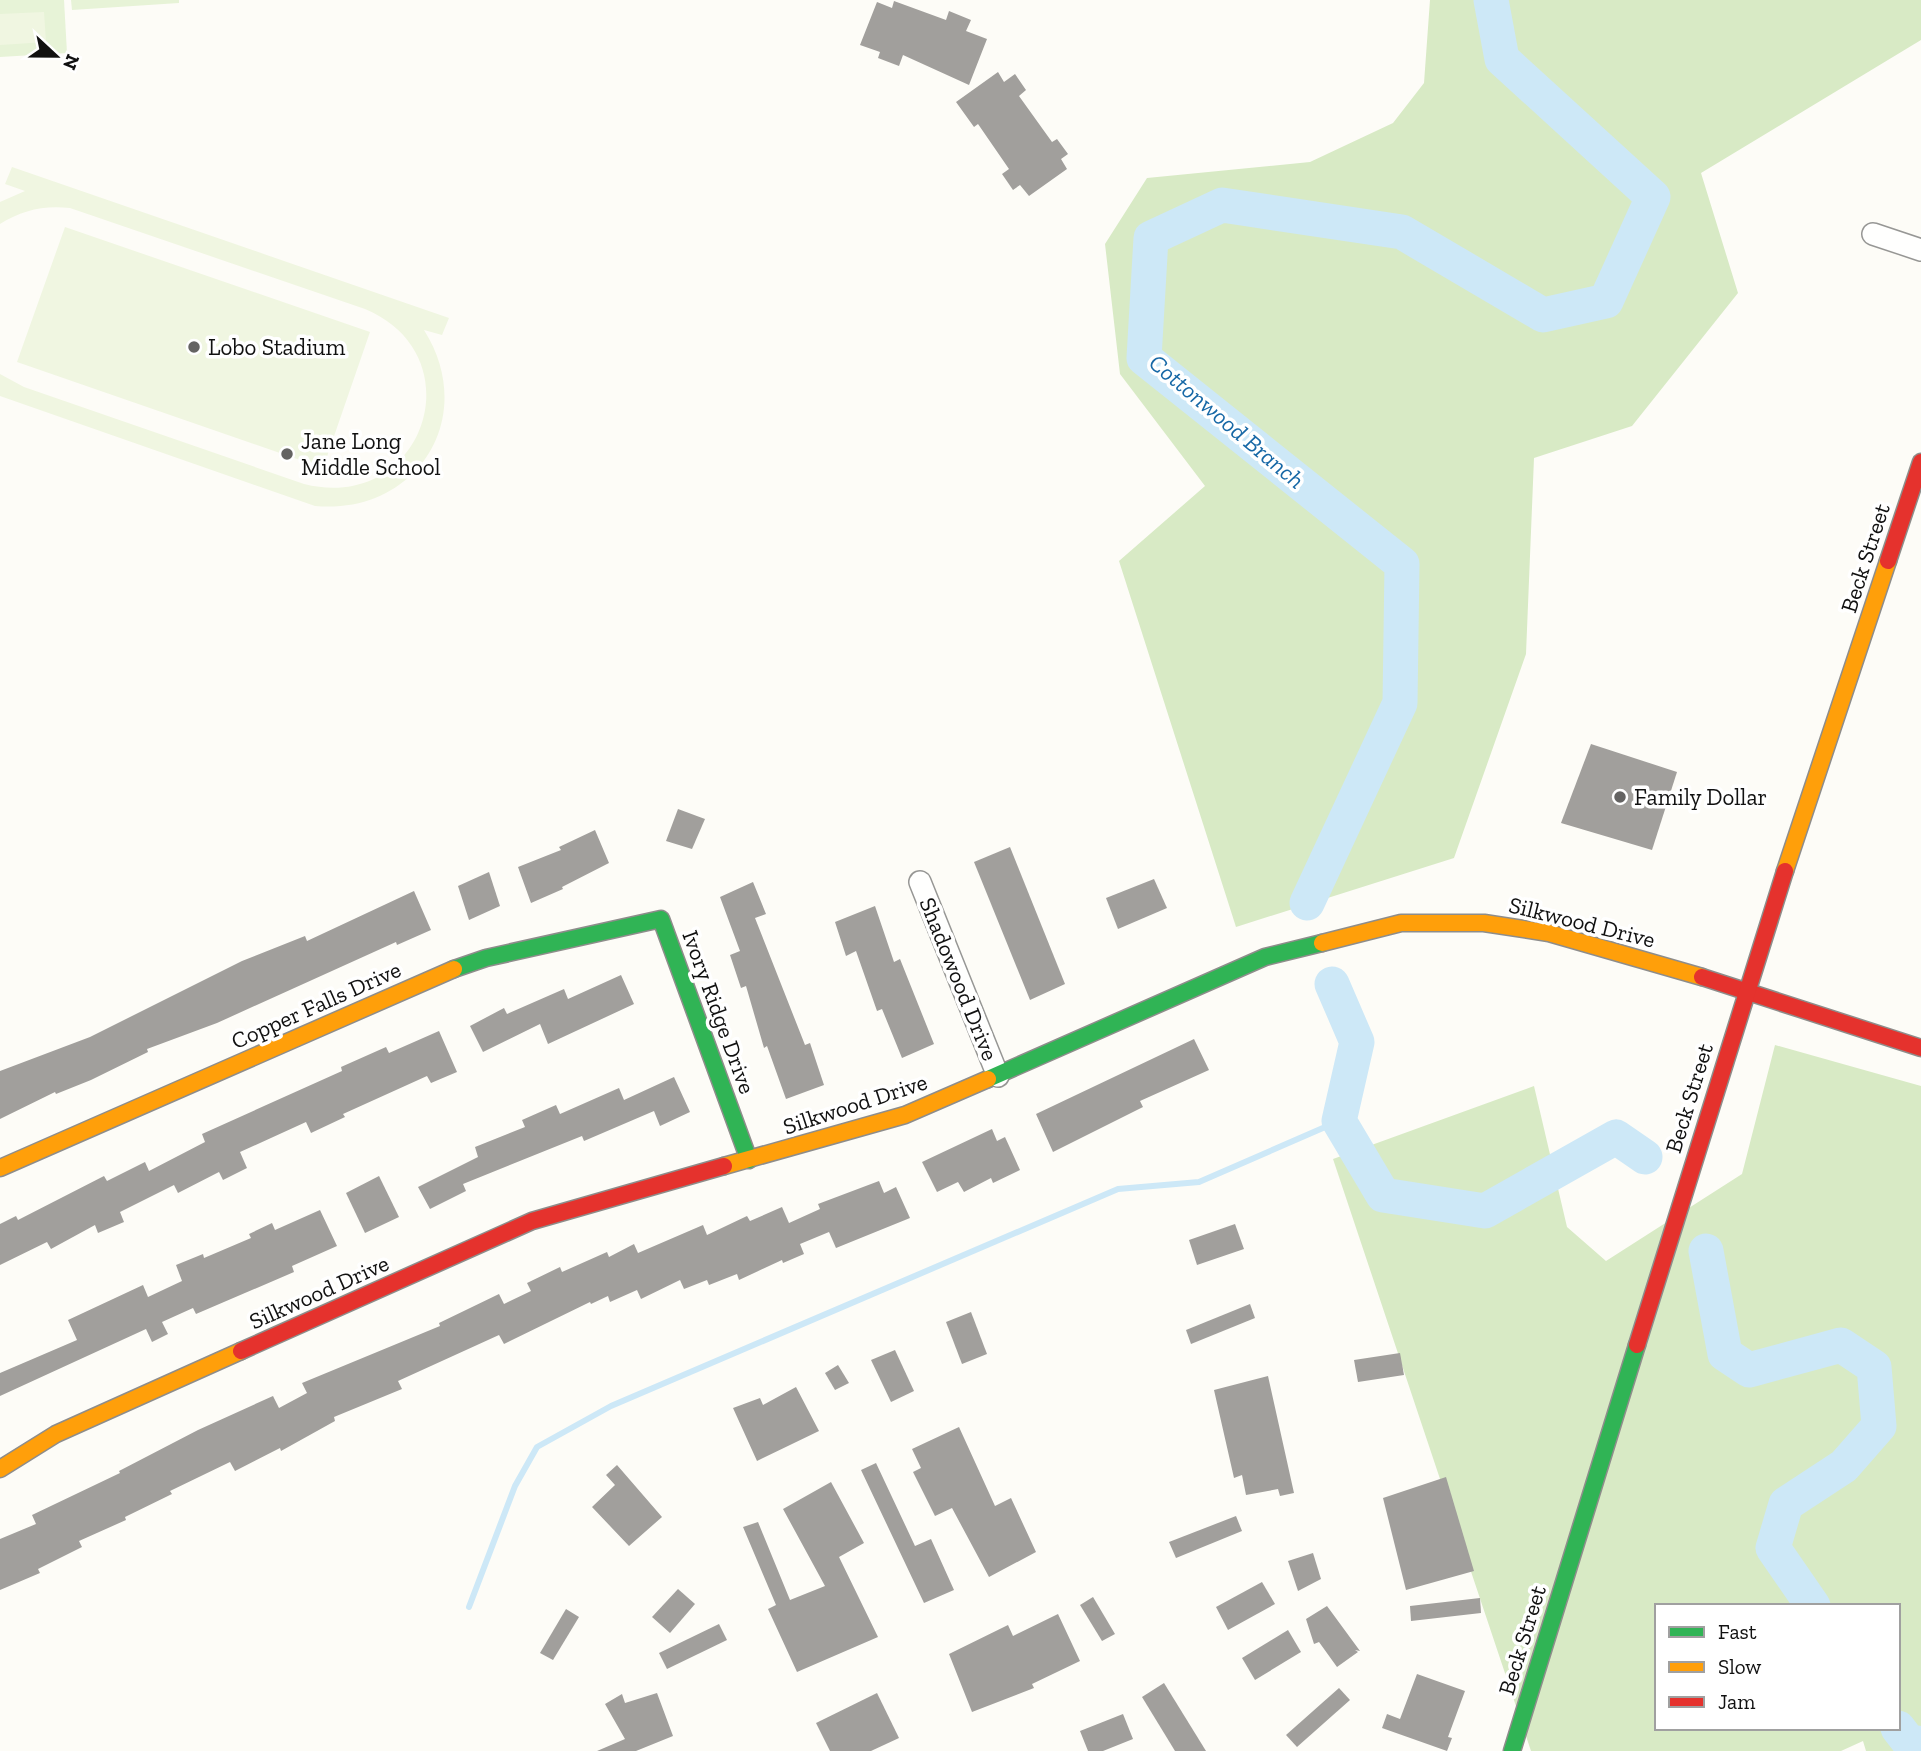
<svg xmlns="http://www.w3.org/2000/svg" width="1921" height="1751" font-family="'Zilla Slab',serif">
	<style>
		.green { fill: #e7f3d7 }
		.forest { fill: #d8eac5; fill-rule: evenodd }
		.pitch { fill: #f0f6e1 }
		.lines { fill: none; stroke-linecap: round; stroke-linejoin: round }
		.stream { stroke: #cde8f7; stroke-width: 6 }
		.river { stroke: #cde8f7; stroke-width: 35 }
		.building { fill: #a19f9c }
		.street-casing { stroke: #979795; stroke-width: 24 }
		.fast-casing { stroke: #8e8d8b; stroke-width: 19 }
		.slow-casing { stroke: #8e8d8b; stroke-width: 19 }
		.jam-casing { stroke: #8e8d8b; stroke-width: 19 }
		.street { stroke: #fffffe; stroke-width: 21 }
		.fast { stroke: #30b455; stroke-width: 16 }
		.slow { stroke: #ff9f0a; stroke-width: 16 }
		.jam { stroke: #e5322d; stroke-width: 16 }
		.poi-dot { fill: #646362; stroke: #fff; stroke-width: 2.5 }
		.labels { text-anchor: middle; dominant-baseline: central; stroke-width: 7; stroke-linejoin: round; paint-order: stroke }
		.poi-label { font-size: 23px; fill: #111; stroke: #fff; text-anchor: start }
		.street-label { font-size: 23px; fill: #111; stroke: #fff }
		.water-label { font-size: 24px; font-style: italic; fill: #1768a6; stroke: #fff }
	</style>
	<rect width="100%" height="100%" fill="#fdfcf7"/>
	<g class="green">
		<polygon points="0,0 64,0 67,53 0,57"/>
		<polygon points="71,0 179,0 179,3 72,10"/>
	</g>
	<g class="forest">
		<polygon points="1430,0 1921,0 1921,40 1701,173 1738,293 1632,426 1534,458 1526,654 1454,858 1236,927 1119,561 1205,486 1120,374 1105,244 1147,178 1310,162 1393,123 1424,83"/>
		<path d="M1775,1045L1921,1086V1751H1866L1863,1741L1841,1751H1531L1333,1159L1534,1086L1567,1227L1606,1261L1742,1174ZM1657,1606H1898V1728H1657Z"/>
	</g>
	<g class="pitch">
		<polygon points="44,12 46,42 0,45 0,14"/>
		<path d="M12,167L449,318L442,335L424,330C479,417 417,515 315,506L0,396V374L24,387L304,484C423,514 477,356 365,309L70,208C44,205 22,210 0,224V202L25,191L5,184Z"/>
		<polygon points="65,227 370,332 323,468 17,362"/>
	</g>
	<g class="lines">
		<polyline class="stream" points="469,1607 515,1486 537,1447 611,1406 1118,1189 1199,1182 1339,1121"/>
		<g class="river">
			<polyline points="1307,903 1400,703 1402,564 1144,358 1151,238 1222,205 1402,232 1543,315 1606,301 1653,197 1502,59 1491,0"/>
			<polyline points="1332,984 1357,1042 1339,1121 1383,1195 1485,1211 1616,1137 1645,1157"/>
			<polyline points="1706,1251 1725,1354 1749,1370 1841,1345 1874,1367 1879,1426 1844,1466 1786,1504 1773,1548 1813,1606"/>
			<polyline points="1898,1728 1908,1741 1921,1744"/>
		</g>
	</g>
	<g class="building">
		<polygon points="894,1 946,20 949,11 971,20 966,31 987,39 969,85 903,55 899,66 878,58 880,52 860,45 877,2 892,8"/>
		<polygon points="998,72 1004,82 1015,74 1026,90 1019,96 1052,142 1057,139 1068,154 1061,159 1067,169 1029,196 1020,185 1013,190 1002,174 1009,169 978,124 974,127 956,102"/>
		<polygon points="1591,744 1677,772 1652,850 1561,823"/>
		<polygon points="678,809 705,819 692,849 666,841"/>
		<polygon points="595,830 609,863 562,887 563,889 531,903 518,867 561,850 559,847"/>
		<polygon points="1010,847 1065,984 1030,1000 974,862"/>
		<polygon points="489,872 500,906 469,920 458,886"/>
		<polygon points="1154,879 1167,908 1118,929 1106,898"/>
		<polygon points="753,882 766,914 755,918 805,1045 810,1043 824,1085 786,1099 767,1046 764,1048 746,986 741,988 730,955 740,951 720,897"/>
		<polygon points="414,891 431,930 397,945 396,942 217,1023 147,1049 148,1052 91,1080 56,1094 55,1092 0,1119 0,1071 90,1037 242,961 305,936 307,941"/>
		<polygon points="875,906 894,962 900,959 934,1044 902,1058 882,1009 877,1011 856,951 846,956 835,922"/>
		<polygon points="621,975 634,1004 548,1044 540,1024 483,1052 470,1026 504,1008 507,1014 564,989 568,999"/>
		<polygon points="439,1031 457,1072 431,1083 427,1076 343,1114 345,1117 311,1133 306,1122 240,1152 247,1168 223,1180 219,1172 178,1193 174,1185 120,1212 124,1222 98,1233 95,1225 51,1249 47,1242 0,1265 0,1224 16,1216 18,1220 104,1176 107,1181 145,1162 149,1171 205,1142 202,1134 342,1071 341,1067 386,1047 389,1053"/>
		<polygon points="1194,1039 1209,1070 1140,1101 1143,1107 1053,1152 1036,1114"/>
		<polygon points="674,1077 690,1112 660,1126 654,1111 584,1141 582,1136 463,1184 466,1191 430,1209 418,1187 478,1157 475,1147 525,1127 522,1120 556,1105 560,1114 619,1088 624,1100"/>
		<polygon points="992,1129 997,1141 1005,1137 1020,1170 993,1183 991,1178 964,1192 958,1182 937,1192 922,1162"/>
		<polygon points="379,1176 399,1217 365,1233 346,1193"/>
		<polygon points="879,1181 884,1193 896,1187 910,1218 836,1248 829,1232 800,1244 804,1254 783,1263 782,1260 739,1280 737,1274 709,1285 707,1280 684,1289 680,1280 641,1299 637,1290 610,1302 608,1296 591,1304 590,1302 504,1344 499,1335 398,1381 402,1389 334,1417 335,1421 281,1451 280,1448 235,1471 230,1462 170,1491 172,1494 125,1517 126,1520 79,1541 82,1547 38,1569 40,1573 0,1590 0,1539 36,1524 32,1515 120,1473 119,1471 198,1430 273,1396 279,1408 307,1393 302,1383 440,1326 439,1323 499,1294 504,1304 531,1291 527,1283 560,1267 562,1272 607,1252 609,1257 634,1244 638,1253 703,1225 707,1235 747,1216 750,1221 782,1207 789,1223 820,1209 818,1204"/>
		<polygon points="320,1210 337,1246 292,1266 294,1272 196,1314 193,1308 162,1322 168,1334 152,1342 146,1329 0,1396 0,1373 77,1340 68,1320 143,1285 148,1297 182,1281 176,1265 203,1254 204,1258 251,1238 249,1234 272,1223 275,1230"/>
		<polygon points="1235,1224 1244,1249 1197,1265 1189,1240"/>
		<polygon points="1250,1304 1255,1318 1191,1344 1186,1330"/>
		<polygon points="971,1312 987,1354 962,1364 946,1322"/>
		<polygon points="895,1350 914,1391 891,1402 871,1360"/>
		<polygon points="1400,1353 1404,1375 1358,1382 1354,1360"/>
		<polygon points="838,1365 849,1383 835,1390 825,1373"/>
		<polygon points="1268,1376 1294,1493 1280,1496 1278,1489 1246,1495 1242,1475 1234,1478 1214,1390"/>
		<polygon points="796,1387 819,1431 757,1461 733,1408 760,1398 763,1405"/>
		<polygon points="959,1427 995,1506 1011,1498 1036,1552 989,1577 952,1508 935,1516 913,1472 921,1468 912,1449"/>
		<polygon points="876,1463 915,1546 931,1539 954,1590 924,1603 861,1470"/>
		<polygon points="617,1465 662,1517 629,1546 592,1507 615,1485 606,1475"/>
		<polygon points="1446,1477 1474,1571 1406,1590 1383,1498"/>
		<polygon points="831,1482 864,1543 839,1557 878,1637 797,1672 768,1609 776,1605 743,1527 758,1522 790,1600 825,1586 783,1509"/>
		<polygon points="1236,1516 1242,1531 1176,1558 1169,1542"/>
		<polygon points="1313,1553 1321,1579 1298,1591 1288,1561"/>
		<polygon points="1262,1582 1275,1604 1228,1630 1216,1607"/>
		<polygon points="678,1589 695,1604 670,1633 652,1617"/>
		<polygon points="1093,1597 1115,1634 1102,1641 1080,1605"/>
		<polygon points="1480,1598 1481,1613 1411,1621 1410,1606"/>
		<polygon points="1327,1606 1360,1651 1355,1650 1358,1652 1337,1667 1319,1642 1314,1644 1306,1619"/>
		<polygon points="566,1609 579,1617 553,1660 540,1653"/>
		<polygon points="1058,1614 1080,1661 1032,1684 1034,1688 972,1712 949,1654 1008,1625 1013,1636"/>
		<polygon points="719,1624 727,1640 667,1669 659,1653"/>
		<polygon points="1288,1630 1301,1652 1255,1680 1242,1658"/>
		<polygon points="1417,1674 1465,1691 1448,1737 1452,1738 1447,1751 1382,1728 1387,1714 1400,1719"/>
		<polygon points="1164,1683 1206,1751 1175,1751 1142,1697"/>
		<polygon points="1339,1688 1350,1700 1297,1747 1286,1735"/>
		<polygon points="657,1693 673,1736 636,1751 597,1751 625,1739 605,1704 622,1694 625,1703"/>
		<polygon points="877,1693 899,1738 871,1751 830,1751 816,1723"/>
		<polygon points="1123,1714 1133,1739 1103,1751 1088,1751 1080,1731"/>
	</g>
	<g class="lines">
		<defs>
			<g id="street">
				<polyline points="1873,234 1921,250"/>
				<polyline points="920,882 998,1076"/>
			</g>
			<g id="fast">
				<polyline points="454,969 486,958 661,919 749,1160"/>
				<polyline points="988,1079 1265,957 1322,943"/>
				<polyline points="1512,1751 1637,1345"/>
			</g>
			<g id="slow">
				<polyline points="1785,871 1888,561"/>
				<polyline points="1322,943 1401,923 1484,923 1549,933 1702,977"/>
				<polyline points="724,1166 905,1115 988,1079"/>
				<polyline points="0,1168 454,969"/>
				<polyline points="0,1469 56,1434 241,1351"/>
			</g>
			<g id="jam">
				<polyline points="1888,561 1921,462"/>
				<polyline points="1702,977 1921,1048"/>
				<polyline points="1637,1345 1785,871"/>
				<polyline points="241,1351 532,1221 724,1166"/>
			</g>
		</defs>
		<use href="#street" class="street-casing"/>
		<use href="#fast" class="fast-casing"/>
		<use href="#slow" class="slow-casing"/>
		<use href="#jam" class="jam-casing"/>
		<use href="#street" class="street"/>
		<use href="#fast" class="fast"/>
		<use href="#slow" class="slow"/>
		<use href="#jam" class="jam"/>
	</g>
	<g class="poi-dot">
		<circle cx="194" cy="347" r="7"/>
		<circle cx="287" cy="454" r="7"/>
		<circle cx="1620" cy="797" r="7"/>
	</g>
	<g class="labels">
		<g class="poi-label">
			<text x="208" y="347">Lobo Stadium</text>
			<text x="301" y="441">Jane Long<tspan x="301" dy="26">Middle School</tspan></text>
			<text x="1634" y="797">Family Dollar</text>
		</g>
		<g class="street-label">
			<text transform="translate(1865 558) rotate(-72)">Beck Street</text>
			<text transform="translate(1582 922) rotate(14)">Silkwood Drive</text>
			<text transform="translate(959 979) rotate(68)">Shadowood Drive</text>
			<text transform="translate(316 1005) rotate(-24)">Copper Falls Drive</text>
			<text transform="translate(719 1012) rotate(70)">Ivory Ridge Drive</text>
			<text transform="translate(1689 1098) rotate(-73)">Beck Street</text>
			<text transform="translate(855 1104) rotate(-18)">Silkwood Drive</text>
			<text transform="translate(319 1292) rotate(-24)">Silkwood Drive</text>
			<text transform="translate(1522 1640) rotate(-73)">Beck Street</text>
		</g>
		<g class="water-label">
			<text transform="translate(1227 421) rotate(40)">Cottonwood Branch</text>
		</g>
	</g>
	<rect x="1655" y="1604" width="245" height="126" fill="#ffffff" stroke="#a0a0a0" stroke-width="2"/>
	<rect x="1669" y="1627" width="35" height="10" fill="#30b455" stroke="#a0a0a0" stroke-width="2"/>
	<text x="1718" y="1639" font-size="21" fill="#111111">Fast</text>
	<rect x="1669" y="1662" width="35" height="10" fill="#ff9f0a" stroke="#a0a0a0" stroke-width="2"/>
	<text x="1718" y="1674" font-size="21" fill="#111111">Slow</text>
	<rect x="1669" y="1697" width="35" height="10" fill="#e5322d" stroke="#a0a0a0" stroke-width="2"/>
	<text x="1718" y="1709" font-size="21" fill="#111111">Jam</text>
	<g transform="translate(56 56) rotate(112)" stroke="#ffffff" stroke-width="5" paint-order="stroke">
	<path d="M0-5L12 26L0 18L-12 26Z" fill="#111111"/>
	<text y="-10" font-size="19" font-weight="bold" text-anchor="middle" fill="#111111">N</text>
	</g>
</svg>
